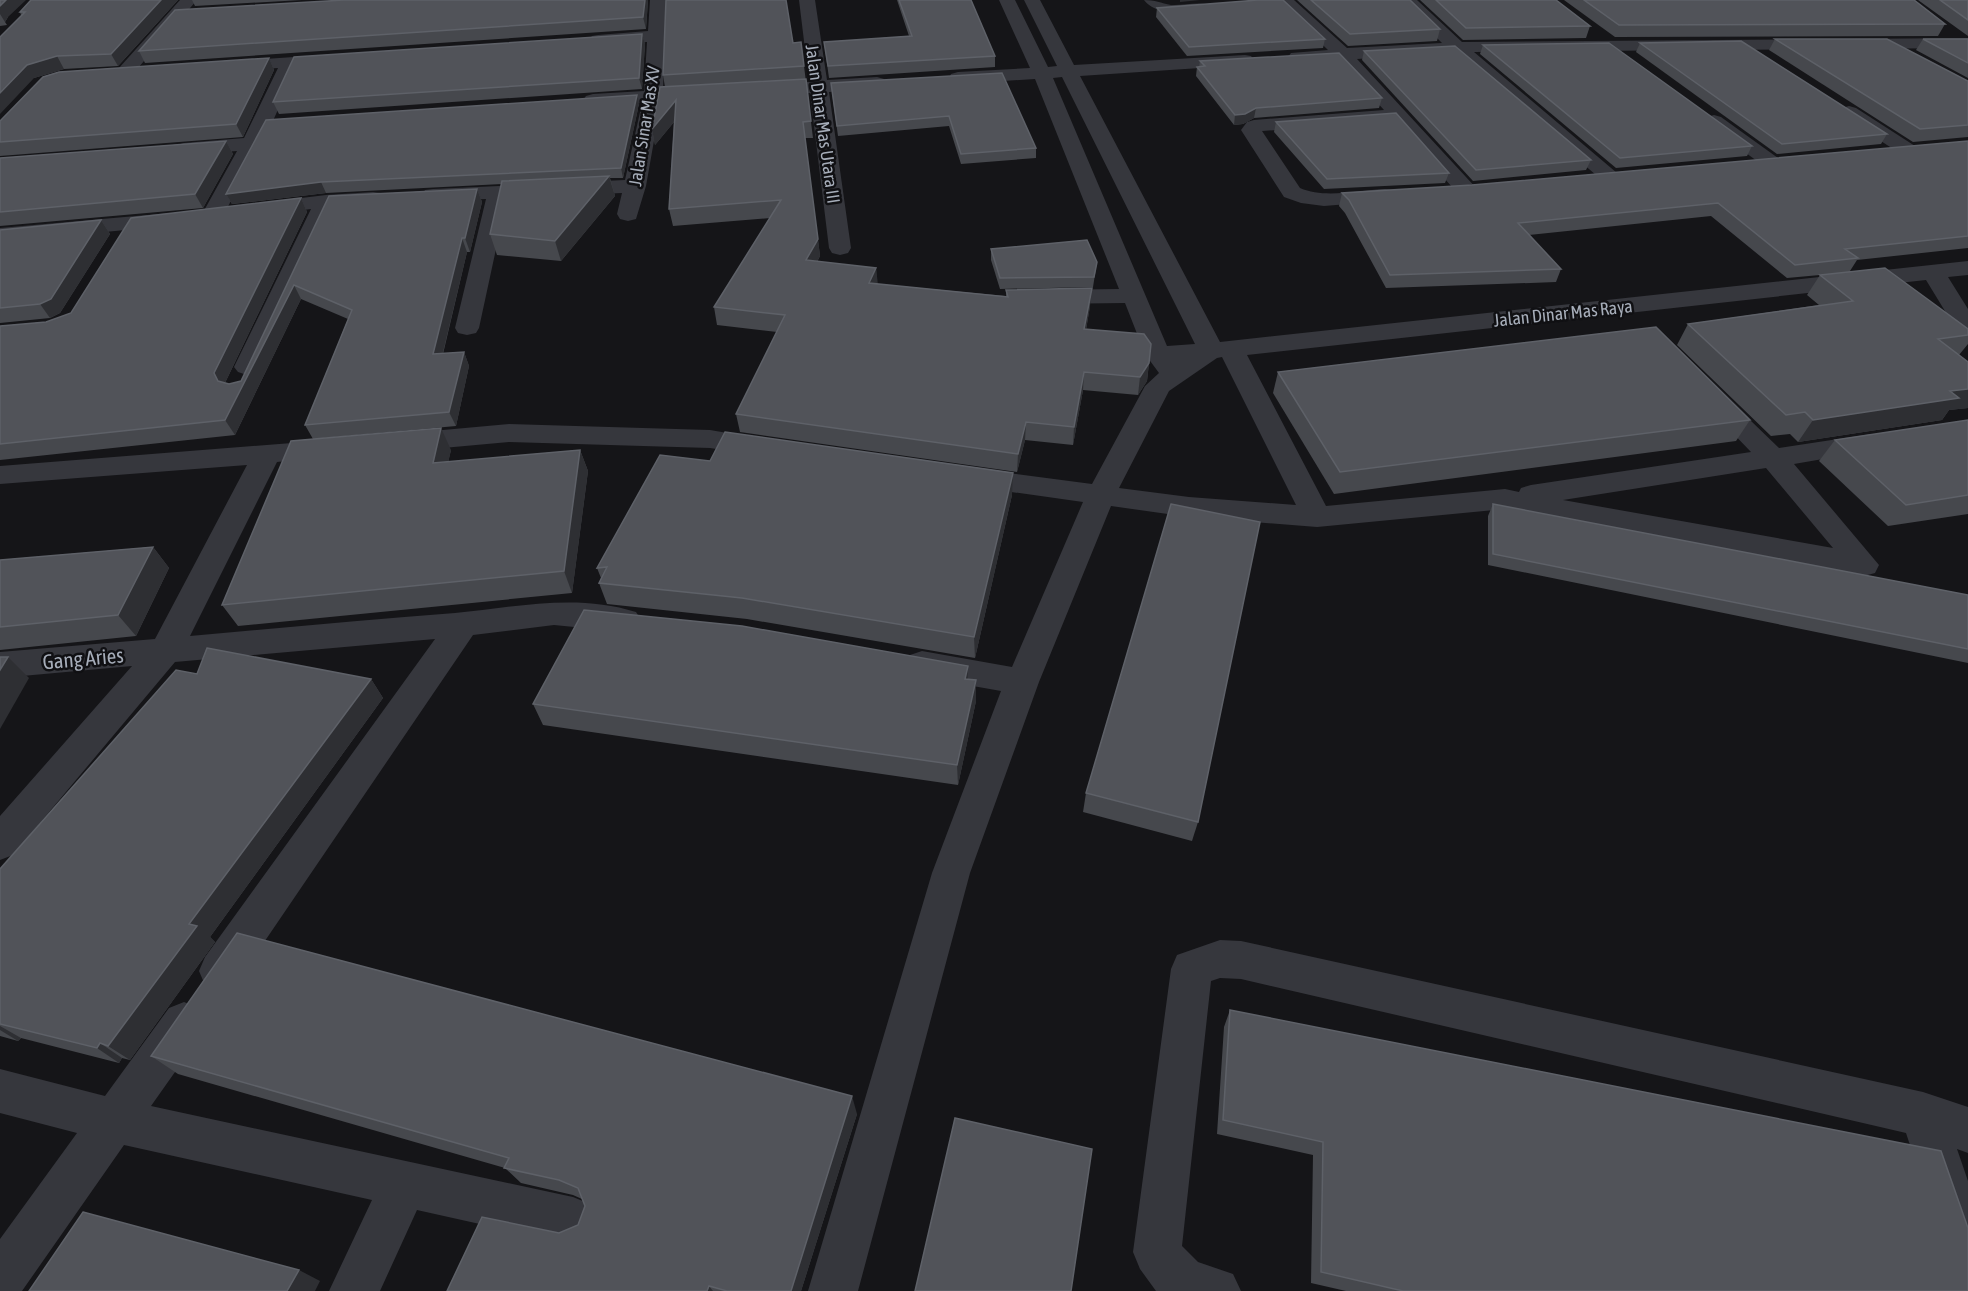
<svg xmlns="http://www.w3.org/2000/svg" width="1968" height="1291" font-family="'Asap Condensed',sans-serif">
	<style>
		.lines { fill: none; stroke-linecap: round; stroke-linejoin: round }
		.minor { fill: #36373d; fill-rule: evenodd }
		.wall { fill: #46484d }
		.shaded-wall { fill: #2e2f33 }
		.building { fill: #515359; stroke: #5e6168; stroke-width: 1.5 }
		.labels { text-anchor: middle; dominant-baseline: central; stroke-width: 5; stroke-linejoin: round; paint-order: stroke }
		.far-street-label { font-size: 18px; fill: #a6adb9; stroke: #101013 }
		.street-label { font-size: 21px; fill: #a6adb9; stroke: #101013 }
	</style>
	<rect width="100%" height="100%" fill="#151518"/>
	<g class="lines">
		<g class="minor">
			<polygon points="180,0 197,0 131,76 119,76 116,72 119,68"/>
			<polygon points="650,0 666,0 663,90 710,89 712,93 710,97 703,99 661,101 646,186 636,219 628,221 620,219 617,214 622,193 507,198 479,328 476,333 467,335 458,333 455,328 486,199 433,201 425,200 422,195 425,190 433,189 625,180 642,103 593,106 586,104 583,100 586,96 593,94 644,91 647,42 598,45 592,44 589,40 592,36 598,35 648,31"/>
			<polygon points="799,0 815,0 827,80 877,77 884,79 886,83 884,87 877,89 829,92 851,248 848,253 840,255 832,253 829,248 810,93 764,96 757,94 755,90 757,86 764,84 809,82"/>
			<path d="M999,0H1015L1048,67L1057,66L1024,0H1040L1074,65L1245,55L1251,56L1254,60L1251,64L1245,65L1080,76L1220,342L1968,261V275L1948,277L1968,309V336L1959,334L1926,280L1247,355L1326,506L1505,489L1519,492L1521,488L1531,485L1751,452L1699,398L1703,392L1712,390L1721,392L1779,448L1871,434L1881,437L1885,443L1881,449L1794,464L1879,565L1875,573L1864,576L1505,509L1317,527L1189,517L1111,506L1039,682L970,873L858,1291H808L932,873L1001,691L922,677L910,673L905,664L910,655L922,651L1012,667L1083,502L969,486L959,484L955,477L959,470L969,468L1092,484L1145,386L1159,373L1145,354L1125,303L1046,304L1037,302L1034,297L1037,292L1046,290L1119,289L1035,79L958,84L951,82L949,78L951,74L958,72L1030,68ZM1062,77L1195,344L1167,346L1053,78ZM1222,357L1296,505L1189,497L1119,488L1169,391L1217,358ZM1766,468L1833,548L1563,500Z"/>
			<path d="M1144,0C1155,0 1161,3 1171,5C1184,6 1204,0 1212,7C1200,21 1156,16 1144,0Z"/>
			<path d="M1276,0H1294L1347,48L1442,43L1399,0H1417L1462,42L1968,38V48L1474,52L1617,173L1621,177L1617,181L1610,183L1603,181L1453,53L1357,59L1478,190L1475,195L1467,196L1459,195L1394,121L1262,131L1300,188C1325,199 1358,190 1385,189L1393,190L1396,195L1393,200L1385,201L1324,206L1301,203L1284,197L1241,130L1247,122L1254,120L1384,110L1338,60L1291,61L1288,57L1291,53L1328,50Z"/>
			<polygon points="337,54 343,55 346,59 343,63 297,67 272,123 223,216 220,221 212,223 204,221 201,216 237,151 184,155 177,153 174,149 177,145 184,143 244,138 278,68 227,71 221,70 218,66 221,62"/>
			<polygon points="1849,106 1856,108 1915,146 1918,150 1915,154 1901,154 1842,116 1839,112 1842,108"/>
			<polygon points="1714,115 1721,117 1778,158 1781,162 1778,166 1771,168 1764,166 1707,125 1704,121 1707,117"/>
			<polygon points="373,192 381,193 384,198 381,203 334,207 260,367 256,372 247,375 238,372 234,367 311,209 260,216 252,214 249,209 252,204 326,195"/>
			<polygon points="170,213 178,215 181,220 178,225 0,242 0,228"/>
			<polygon points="509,424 710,430 774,441 778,447 774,453 764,456 710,448 509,442 399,452 389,449 385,443 389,437 399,434"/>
			<path d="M330,440L340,443L344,449L340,455L277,462L190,636C278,628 366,620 455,613C515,607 577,593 636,612L641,620L636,628L625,632L554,625L473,635L235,985L220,991L205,985L199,971L205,957L435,639L175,662L13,855L0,860V816L132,666L0,678V652L155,639L247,465L0,484V466Z"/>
			<polygon points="1220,940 1241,941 1923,1092 1968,1107 1968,1153 1957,1149 1968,1181 1968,1277 1951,1270 1906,1133 1241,979 1220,978 1211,981 1182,1246 1198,1262 1233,1274 1241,1291 1156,1291 1140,1269 1133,1252 1171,969 1177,955"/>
			<polygon points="184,1002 199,1008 205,1023 199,1038 151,1106 573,1197 590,1204 597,1221 590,1238 573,1245 417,1210 380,1291 329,1291 372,1200 124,1145 22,1291 0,1291 0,1239 77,1133 0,1113 0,1069 105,1096 169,1008"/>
		</g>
	</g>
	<g class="wall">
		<polygon points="0,0 8,17 5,22 7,25 0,26"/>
		<polygon points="178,0 118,66 64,69 34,78 21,15 20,12"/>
		<polygon points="192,0 302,0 195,6"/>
		<polygon points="344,0 648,0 646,29 145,63 139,51"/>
		<polygon points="897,0 971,0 995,56 995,67 829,78 824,42 909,36"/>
		<polygon points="1297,0 1410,0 1440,29 1437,41 1348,46"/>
		<polygon points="1420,0 1556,0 1590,26 1586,38 1463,40"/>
		<polygon points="1564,0 1914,0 1945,24 1938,36 1615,37"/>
		<polygon points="1918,0 1968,0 1968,36"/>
		<polygon points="1157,8 1325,39 1323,48 1187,56 1156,17"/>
		<polygon points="642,34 645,44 642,89 279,114 273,102"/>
		<polygon points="1775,39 1968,81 1968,137 1913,142 1769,50"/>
		<polygon points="1923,39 1968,39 1968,78 1916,50"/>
		<polygon points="801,42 813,138 805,138 820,256 817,262 876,268 877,284 1006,296 1006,290 1090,306 1086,330 1149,363 1147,381 1138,395 1083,390 1073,445 1025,440 1017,472 740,432 736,414 777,332 717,325 714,307 770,218 673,226 669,209 674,122 655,145 652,129 665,87 663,75 793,43"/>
		<polygon points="1640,43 1887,134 1881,144 1777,154 1636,52"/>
		<polygon points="1483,45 1752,146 1747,156 1616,168 1480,54"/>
		<polygon points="1364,51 1591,160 1586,170 1473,181 1362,60"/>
		<polygon points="269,58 274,70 243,137 0,156 0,121"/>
		<polygon points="1200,61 1382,98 1379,108 1254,118 1243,124 1234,125 1196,76 1197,67 1199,67"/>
		<polygon points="1002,73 1036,148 1036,158 961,164 949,126 838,136 832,93"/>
		<polygon points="639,104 623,178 610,178 615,196 561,261 497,255 490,234 502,184 326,193 232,204 226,194"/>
		<polygon points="1276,122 1449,173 1445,183 1324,189 1274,132"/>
		<polygon points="226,141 233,154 203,208 0,226 0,158"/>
		<polygon points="1968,141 1968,248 1857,260 1850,271 1968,329 1968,344 1959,355 1968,362 1968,408 1949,410 1942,420 1798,442 1790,434 1771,436 1677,345 1688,324 1819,305 1807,295 1820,275 1787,278 1711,216 1529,235 1561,269 1556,282 1386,288 1345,213 1339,206 1342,193 1472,185"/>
		<polygon points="477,189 482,202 470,252 467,252 443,354 464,352 469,366 456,426 313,439 305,425 348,319 301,299 235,435 0,460 0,326 46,322 71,313 301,198 307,212 225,383 229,384 241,381 329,196"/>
		<polygon points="101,220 110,234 60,313 50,318 0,323 0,230"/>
		<polygon points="991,249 1097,262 1093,287 1000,289 991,260"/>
		<polygon points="1278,372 1750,420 1736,441 1334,494 1273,393"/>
		<polygon points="1968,420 1968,514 1888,526 1819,461 1835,440"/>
		<polygon points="451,450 448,462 580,450 588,471 572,593 238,626 222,605"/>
		<polygon points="710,461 1012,495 975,658 747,619 607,604 599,583 601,578 597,568"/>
		<polygon points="1493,504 1968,595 1968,663 1488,565 1488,516"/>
		<polygon points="153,547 169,568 136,636 0,650 0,560"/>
		<polygon points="968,666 968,679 976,680 976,701 958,785 543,725 533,704"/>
		<polygon points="197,674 371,679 383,698 210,937 215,942 130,1060 122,1058 119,1063 21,1038 18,1041 0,1036 0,869"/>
		<polygon points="1086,793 1198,822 1192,841 1083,812"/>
		<polygon points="1230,1010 1968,1291 1346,1291 1311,1283 1313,1155 1217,1134 1224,1027"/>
		<polygon points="151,1056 857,1114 801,1291 447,1291 559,1233 578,1225 585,1206 582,1199 573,1195 521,1183 505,1168 178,1074"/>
	</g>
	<g class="shaded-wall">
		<polygon points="6,0 26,0 8,17 5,22 0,14 0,6"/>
		<polygon points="161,0 178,0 118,66 111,54"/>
		<polygon points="645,0 648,0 646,29 643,17"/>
		<polygon points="1180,0 1200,0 1180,2"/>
		<polygon points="642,34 645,44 642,89 639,78"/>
		<polygon points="57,56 64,69 34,78 0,114 0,93 27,65"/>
		<polygon points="269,58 274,70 243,137 236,124"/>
		<polygon points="637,95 639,104 623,178 621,168"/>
		<polygon points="676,100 679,116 655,145 652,129"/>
		<polygon points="1256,108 1254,118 1243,124 1234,125 1235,115"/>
		<polygon points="226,141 233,154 203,208 195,194"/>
		<polygon points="609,176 615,196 561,261 555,241"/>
		<polygon points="321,182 326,193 232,204 226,194"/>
		<polygon points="477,189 482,202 470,252 465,238"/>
		<polygon points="301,198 307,212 223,387 218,381 214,373"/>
		<polygon points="101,220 110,234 60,313 50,318 40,304"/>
		<polygon points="462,238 467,252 439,369 433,354"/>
		<polygon points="818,239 820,256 808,278 806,260"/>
		<polygon points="876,268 878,285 869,283"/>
		<polygon points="294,285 301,299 235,435 225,420"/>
		<polygon points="1092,288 1090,306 1083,347 1084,329"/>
		<polygon points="464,352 469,366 456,426 449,412"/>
		<polygon points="1149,363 1147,381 1138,395 1140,377"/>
		<polygon points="1084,372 1083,390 1073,445 1074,427"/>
		<polygon points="1968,389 1968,408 1949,410 1942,420 1798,442 1813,420 1950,391"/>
		<polygon points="1026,422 1025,440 1017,472 1018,454"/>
		<polygon points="441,428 451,450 443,485 433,463"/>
		<polygon points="580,450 588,471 572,593 564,571"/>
		<polygon points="1013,473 1012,495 975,658 974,637"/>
		<polygon points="153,547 169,568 136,636 118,615"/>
		<polygon points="8,657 29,678 0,729 0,670"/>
		<polygon points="968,666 968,687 965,679"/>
		<polygon points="371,679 383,698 210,937 215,942 130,1060 108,1046 189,924"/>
		<polygon points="976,680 976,701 958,785 957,765"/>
		<polygon points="0,1026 21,1038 18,1041 0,1030"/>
		<polygon points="100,1043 122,1058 119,1063 97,1048"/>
		<polygon points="852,1096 857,1114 801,1291 791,1291"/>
		<polygon points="299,1270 320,1281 315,1291 287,1291"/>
		<polygon points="709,1286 713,1291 707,1291"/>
	</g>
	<g class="building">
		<polygon points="0,0 6,0 0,6"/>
		<polygon points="31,0 161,0 111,54 57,56 27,65 0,93 0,37 25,12 20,12"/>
		<polygon points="344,0 645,0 643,17 139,51 175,10"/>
		<polygon points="666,0 786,0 793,43 801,42 804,66 663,75"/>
		<polygon points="899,0 971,0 995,56 828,66 824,42 912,36"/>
		<polygon points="1258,0 1283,0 1325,39 1189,47 1157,8"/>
		<polygon points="1311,0 1410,0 1440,29 1350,34"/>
		<polygon points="1436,0 1556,0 1590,26 1466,28"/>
		<polygon points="1584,0 1914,0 1945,24 1619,25"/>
		<polygon points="1940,0 1968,0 1968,20"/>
		<polygon points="642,34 639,78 273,102 294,57"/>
		<polygon points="1775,39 1887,39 1968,81 1968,125 1920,129"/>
		<polygon points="1923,39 1968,39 1968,63"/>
		<polygon points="1741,41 1887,134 1782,144 1640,43"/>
		<polygon points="1609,43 1752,146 1620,158 1483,45"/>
		<polygon points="1455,46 1591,160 1476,170 1364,51"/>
		<polygon points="1339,53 1382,98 1256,108 1245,114 1235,115 1197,67 1205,66 1200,61"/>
		<polygon points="269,58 236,124 0,142 0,121 43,77 59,72"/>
		<polygon points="1002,73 1036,148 961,154 949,116 837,126 831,83"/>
		<polygon points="806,79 811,121 803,122 818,239 806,260 876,268 869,283 1008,297 1006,290 1092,288 1084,329 1144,334 1151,344 1149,363 1140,377 1084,372 1074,427 1026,422 1018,454 736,414 785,315 714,307 781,200 669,209 676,100 652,129 660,87"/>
		<polygon points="637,95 621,168 321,182 226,194 266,120"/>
		<polygon points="1396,113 1449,173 1327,179 1276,122"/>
		<polygon points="226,141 195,194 0,212 0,158"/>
		<polygon points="1968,141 1968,236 1845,249 1858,258 1795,265 1718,203 1518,223 1561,269 1390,275 1349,200 1342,193 1472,185"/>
		<polygon points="609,176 555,241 490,234 502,181"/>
		<polygon points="477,189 465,238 462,238 433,354 464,352 449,412 305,425 352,310 294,285 225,420 0,444 0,326 46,322 71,313 131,218 301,198 214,373 218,381 229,384 241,381 329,196"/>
		<polygon points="101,220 51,299 40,304 0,308 0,230"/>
		<polygon points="1087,240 1097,262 1094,277 1000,278 991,249"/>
		<polygon points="1885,268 1968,329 1968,335 1938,339 1968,362 1968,389 1950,391 1959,398 1813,420 1805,412 1786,415 1688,324 1853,301 1820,275"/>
		<polygon points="1656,327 1750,420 1340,472 1278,372"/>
		<polygon points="1968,420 1968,495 1906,505 1835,440"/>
		<polygon points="441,428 433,463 580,450 564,571 222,605 291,441"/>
		<polygon points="725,432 1013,473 974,637 742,598 599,583 607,567 597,568 660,455 710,461"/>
		<polygon points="1171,504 1260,522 1198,822 1086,793"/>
		<polygon points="1493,504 1968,595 1968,649 1493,554"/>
		<polygon points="153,547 118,615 0,627 0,560"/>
		<polygon points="584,610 742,626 968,666 965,679 976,680 957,765 533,704"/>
		<polygon points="207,648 371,679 189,924 197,926 108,1046 100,1043 97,1048 0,1024 0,869 176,670 197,674"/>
		<polygon points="0,657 8,657 0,670"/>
		<polygon points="237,933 852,1096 791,1291 727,1291 709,1286 707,1291 447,1291 482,1217 559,1233 578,1225 585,1206 578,1188 559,1180 504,1168 509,1158 151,1056"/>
		<polygon points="1230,1010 1941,1151 1968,1228 1968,1291 1403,1291 1321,1272 1323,1142 1223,1120"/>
		<polygon points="955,1118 1092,1149 1071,1291 915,1291"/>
		<polygon points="83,1212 299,1270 287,1291 29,1291"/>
	</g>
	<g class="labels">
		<g class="far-street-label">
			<text transform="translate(823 124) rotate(82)">Jalan Dinar Mas Utara III</text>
			<text transform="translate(644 126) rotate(-81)">Jalan Sinar Mas XV</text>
			<text transform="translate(1563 313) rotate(-6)">Jalan Dinar Mas Raya</text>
		</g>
		<g class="street-label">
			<text transform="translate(83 658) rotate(-5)">Gang Aries</text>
		</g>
	</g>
</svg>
